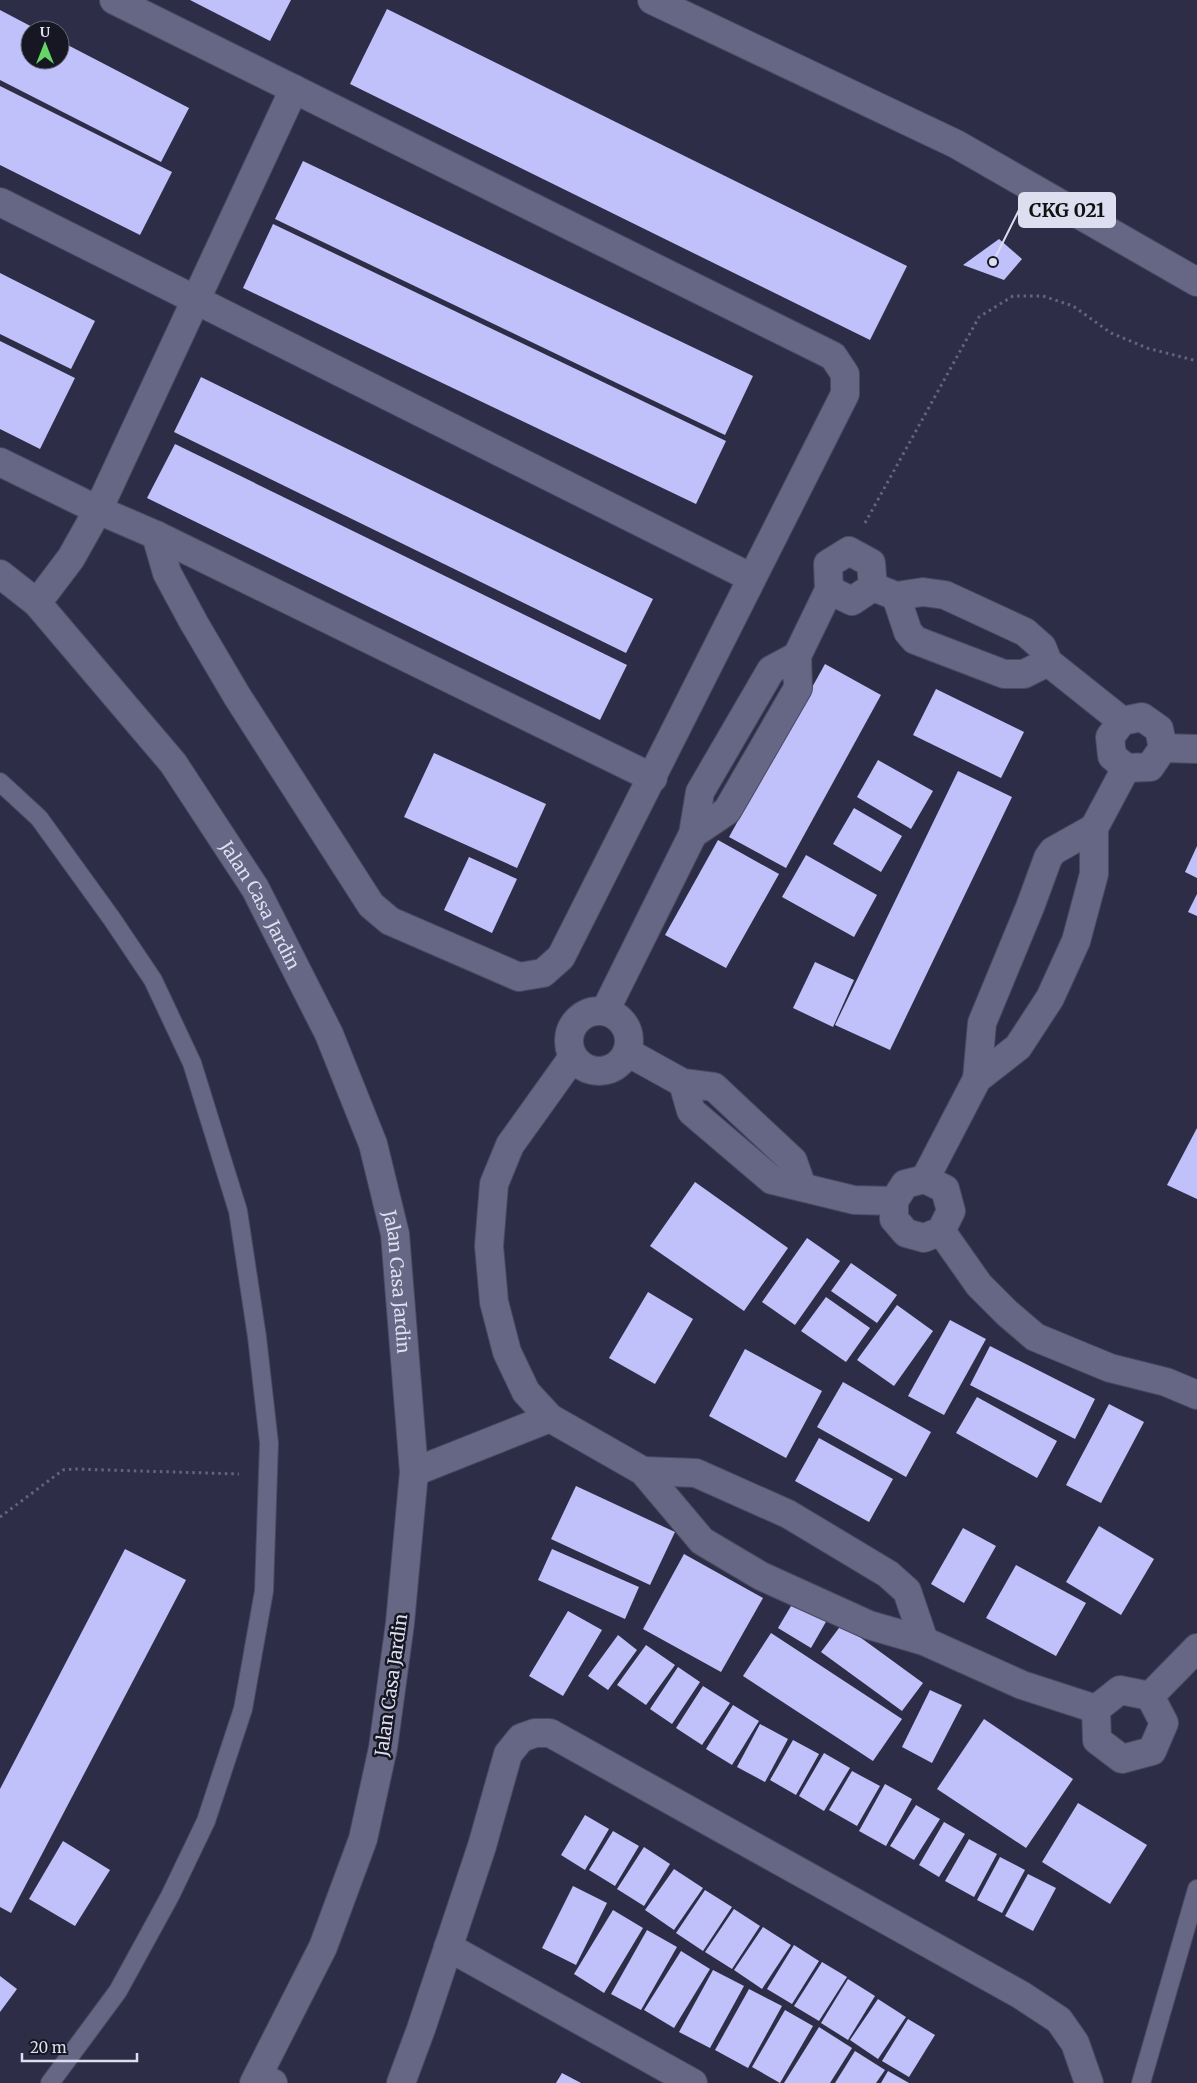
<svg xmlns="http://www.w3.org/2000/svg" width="1197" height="2083" font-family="Merriweather,serif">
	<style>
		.building { fill: #c0c1fa }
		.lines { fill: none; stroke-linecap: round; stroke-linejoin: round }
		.service-casing { stroke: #4a4960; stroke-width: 20 }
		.minor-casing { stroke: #4a4960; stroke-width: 30 }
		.tertiary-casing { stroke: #4a4960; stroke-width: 30 }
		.path { stroke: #65647c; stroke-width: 3; stroke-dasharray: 2.5 4; stroke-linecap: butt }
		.service { stroke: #666785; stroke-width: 18 }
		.minor { stroke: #666785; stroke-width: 28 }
		.tertiary { stroke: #666785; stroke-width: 28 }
		.labels { text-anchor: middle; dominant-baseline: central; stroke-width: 5; stroke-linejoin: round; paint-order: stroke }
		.street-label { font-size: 18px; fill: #dddeef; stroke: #171724 }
		.leader { fill: none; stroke: #dddeef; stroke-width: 2 }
		.callout-dot { fill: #dddeef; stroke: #171724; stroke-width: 2 }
		.callout { fill: #dddeef; stroke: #dddeef; stroke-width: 2 }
		.callout-label { font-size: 19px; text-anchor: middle; font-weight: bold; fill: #111 }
	</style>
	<rect width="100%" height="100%" fill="#2e2d48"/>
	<g class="building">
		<polygon points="190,0 291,0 270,41"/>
		<polygon points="387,9 907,266 870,340 350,84"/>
		<polygon points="0,10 38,30 30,30 30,60 60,60 60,41 189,108 161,162 0,80"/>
		<polygon points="0,86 172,172 140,235 0,165"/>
		<polygon points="303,161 753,376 725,435 275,219"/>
		<polygon points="273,224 726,441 696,504 243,288"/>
		<polygon points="999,239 1022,259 1004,280 963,265"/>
		<polygon points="0,273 95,321 71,369 0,334"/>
		<polygon points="0,341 75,378 40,449 0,429"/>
		<polygon points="201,377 653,599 626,653 174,432"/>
		<polygon points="175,444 627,665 600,720 147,498"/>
		<polygon points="825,664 881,695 786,868 729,837"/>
		<polygon points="936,689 1024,732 1001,778 913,735"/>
		<polygon points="434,753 546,804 517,868 404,817"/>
		<polygon points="878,760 933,791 911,829 857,797"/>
		<polygon points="958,771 1012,797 890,1050 835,1025"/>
		<polygon points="854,808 902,836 881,872 833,844"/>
		<polygon points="718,840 779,874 726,968 665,935"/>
		<polygon points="1197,846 1197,878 1185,872"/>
		<polygon points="806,855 877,895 854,937 782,897"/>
		<polygon points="469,857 517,879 492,933 444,910"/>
		<polygon points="1197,894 1197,916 1188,912"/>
		<polygon points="815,962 854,980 833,1027 793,1008"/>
		<polygon points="1197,1128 1197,1199 1167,1185"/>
		<polygon points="695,1182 788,1248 744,1311 650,1246"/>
		<polygon points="807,1238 840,1261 795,1325 762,1302"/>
		<polygon points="851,1263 897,1295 877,1323 831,1291"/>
		<polygon points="648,1292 693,1319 655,1384 609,1358"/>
		<polygon points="826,1297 870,1328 846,1362 801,1331"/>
		<polygon points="897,1305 933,1331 894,1386 857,1360"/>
		<polygon points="950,1320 986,1339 944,1415 908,1396"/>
		<polygon points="990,1346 1095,1399 1075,1439 970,1385"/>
		<polygon points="745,1349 822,1391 786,1458 709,1416"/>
		<polygon points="843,1382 931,1432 906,1477 817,1427"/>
		<polygon points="977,1397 1057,1441 1037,1478 956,1433"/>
		<polygon points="1109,1404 1144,1422 1101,1503 1066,1485"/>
		<polygon points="819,1438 893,1479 869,1522 795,1481"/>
		<polygon points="576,1486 675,1532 650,1585 551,1539"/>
		<polygon points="1099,1526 1154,1559 1121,1615 1066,1582"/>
		<polygon points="963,1528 996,1546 964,1603 931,1584"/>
		<polygon points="125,1549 186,1580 11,1913 0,1907 0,1789"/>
		<polygon points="552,1549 639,1587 625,1619 538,1580"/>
		<polygon points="684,1554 763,1598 721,1672 643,1629"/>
		<polygon points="1016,1565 1086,1603 1056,1656 986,1618"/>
		<polygon points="794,1601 827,1620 811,1648 778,1628"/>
		<polygon points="568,1611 602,1630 563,1696 529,1676"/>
		<polygon points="842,1624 923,1683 902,1711 821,1652"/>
		<polygon points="771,1633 902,1719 873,1761 743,1676"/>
		<polygon points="618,1635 637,1650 608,1690 588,1676"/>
		<polygon points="646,1645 675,1665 646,1705 617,1685"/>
		<polygon points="678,1667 700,1682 672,1724 650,1709"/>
		<polygon points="703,1686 730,1703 702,1745 676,1728"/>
		<polygon points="930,1690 962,1705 932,1763 902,1747"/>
		<polygon points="733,1705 759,1721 732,1765 706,1749"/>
		<polygon points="984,1719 1073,1779 1026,1848 937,1789"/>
		<polygon points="760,1724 788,1739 765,1782 737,1767"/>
		<polygon points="793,1740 819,1754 796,1795 770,1780"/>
		<polygon points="824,1753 850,1768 824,1811 799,1796"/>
		<polygon points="852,1771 880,1786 857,1826 829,1810"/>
		<polygon points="885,1784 912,1799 886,1846 859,1831"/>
		<polygon points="1078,1803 1147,1845 1110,1904 1042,1862"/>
		<polygon points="916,1805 940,1819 914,1860 890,1846"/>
		<polygon points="585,1815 609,1829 585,1870 561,1855"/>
		<polygon points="944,1822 965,1834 939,1877 919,1865"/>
		<polygon points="613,1831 639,1846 615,1886 589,1870"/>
		<polygon points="969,1839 997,1854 974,1897 945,1881"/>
		<polygon points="63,1841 110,1870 75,1926 29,1899"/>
		<polygon points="644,1847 670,1864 644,1906 617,1889"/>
		<polygon points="1000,1857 1025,1870 1002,1913 977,1900"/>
		<polygon points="674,1869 703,1888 674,1930 645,1910"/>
		<polygon points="1028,1874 1056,1888 1033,1931 1005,1916"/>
		<polygon points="573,1886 607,1903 576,1965 542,1948"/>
		<polygon points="705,1890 732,1907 703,1951 676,1933"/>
		<polygon points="734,1909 760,1926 732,1969 705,1952"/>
		<polygon points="613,1910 643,1928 604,1993 574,1974"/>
		<polygon points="763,1927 791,1945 762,1989 734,1970"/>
		<polygon points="647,1930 677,1947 641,2010 611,1994"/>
		<polygon points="794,1945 819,1961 792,2004 767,1989"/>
		<polygon points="681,1951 710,1969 674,2028 644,2010"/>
		<polygon points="822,1962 847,1977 819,2021 794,2006"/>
		<polygon points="713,1970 744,1986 710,2048 679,2032"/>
		<polygon points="0,1976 17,1989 0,2012"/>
		<polygon points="848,1979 875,1996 848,2040 821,2023"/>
		<polygon points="749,1989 782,2006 748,2068 715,2050"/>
		<polygon points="878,1999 906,2017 878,2059 850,2040"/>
		<polygon points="785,2010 813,2026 780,2083 752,2067"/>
		<polygon points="908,2019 935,2035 909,2077 882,2061"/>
		<polygon points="819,2027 852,2048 830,2083 784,2083"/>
		<polygon points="855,2051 885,2070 876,2083 835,2083"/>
		<polygon points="888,2071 909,2083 881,2083"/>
		<polygon points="562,2073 581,2083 556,2083"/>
	</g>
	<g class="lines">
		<defs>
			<g id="service">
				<polyline points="0,782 39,818 112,919 153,980 192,1063 238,1211 257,1337 269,1443 264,1591 243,1709 206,1821 170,1896 118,1991 50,2083"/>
				<polyline points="1141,2083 1197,1889"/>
			</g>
			<g id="minor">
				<polyline points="114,0 833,356 845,374 845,394 561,957 543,973 519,977 390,921 371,905 237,696 194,623 167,573 156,535"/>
				<polyline points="652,0 956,144 1197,282"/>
				<polyline points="0,202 752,578"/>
				<polyline points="0,462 98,510 156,535 653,778"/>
				<polygon points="849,551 871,563 873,587 852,601 829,590 828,564"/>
				<polyline points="873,587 896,596 923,592 945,595 1025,632 1042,647 1048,662 1122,721"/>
				<polyline points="896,596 908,632 915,640 1004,674 1024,674 1048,662"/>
				<polyline points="37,603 71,558 98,510 294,89"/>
				<polygon points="1142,717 1159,729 1163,748 1150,767 1126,768 1112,756 1110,737 1122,721"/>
				<polyline points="1163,748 1197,749"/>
				<polyline points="693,834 727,811 798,688 797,656 829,590"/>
				<polyline points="605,1011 693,834 700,792 771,670 797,656"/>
				<circle cx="599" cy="1041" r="30"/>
				<polyline points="627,1052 683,1083 714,1087 793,1161 802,1187"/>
				<polyline points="573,1057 510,1145 494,1184 489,1246 494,1302 507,1352 526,1392 550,1418 643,1471 702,1541 761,1576 869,1625 924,1641 1022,1685 1096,1709"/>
				<polyline points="977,1079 982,1023 1030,907 1048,858 1053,851 1094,828"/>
				<polyline points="683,1083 691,1111 772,1180 854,1200 894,1201"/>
				<polyline points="925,1179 977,1079 1018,1047 1050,998 1076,941 1094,874 1094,828 1126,768"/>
				<polygon points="925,1179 945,1189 951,1211 941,1231 924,1238 906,1233 894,1219 894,1201 905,1184"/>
				<polyline points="941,1231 979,1285 1007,1313 1035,1337 1110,1368 1166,1382 1197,1395"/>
				<polyline points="643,1471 696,1473 788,1514 888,1574 907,1591 924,1641"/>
				<polyline points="414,1472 550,1418"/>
				<polygon points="1120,1690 1150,1696 1164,1723 1152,1751 1122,1759 1097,1740 1096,1709"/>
				<polyline points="1150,1696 1197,1648"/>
				<polyline points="448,1947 693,2083"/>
				<polyline points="259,2076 273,2083"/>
				<polyline points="401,2083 421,2029 482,1846 508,1754 521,1738 535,1733 550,1733 1021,1995 1059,2020 1075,2043 1089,2083"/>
			</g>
			<g id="tertiary">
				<path id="s1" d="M0,574L37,603L173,763L255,888L329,1034L373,1144L395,1234L414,1472L400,1623L383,1748L363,1839L323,1947L254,2083"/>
			</g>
		</defs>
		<use href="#service" class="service-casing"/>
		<use href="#minor" class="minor-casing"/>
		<use href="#tertiary" class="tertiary-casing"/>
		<g class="path">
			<polyline points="865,523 979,317 1013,296 1043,296 1073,306 1111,333 1147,348 1197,361"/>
			<polyline points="0,1517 63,1470 74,1469 239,1474"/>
		</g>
		<use href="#service" class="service"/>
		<use href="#minor" class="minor"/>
		<use href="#tertiary" class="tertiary"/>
	</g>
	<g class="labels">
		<g class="street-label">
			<text stroke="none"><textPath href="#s1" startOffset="424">Jalan Casa Jardin</textPath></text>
			<text stroke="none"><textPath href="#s1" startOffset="829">Jalan Casa Jardin</textPath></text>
			<text transform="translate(391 1685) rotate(-82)">Jalan Casa Jardin</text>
		</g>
	</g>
	<path class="leader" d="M993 262L1019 210"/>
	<circle class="callout-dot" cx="993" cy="262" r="5"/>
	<rect class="callout" x="1019" y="193" width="96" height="34" rx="5"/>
	<g class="callout-label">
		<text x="1067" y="217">CKG 021</text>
	</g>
	<g transform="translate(45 45)"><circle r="24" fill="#171724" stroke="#666775"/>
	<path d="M0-4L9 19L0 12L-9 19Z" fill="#66d466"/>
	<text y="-8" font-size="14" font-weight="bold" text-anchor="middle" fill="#dddeef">U</text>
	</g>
	<path d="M22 2053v8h115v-8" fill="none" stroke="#dddeef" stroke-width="2.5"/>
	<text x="30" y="2053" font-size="15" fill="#dddeef" stroke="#171724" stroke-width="4" paint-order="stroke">20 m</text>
</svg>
